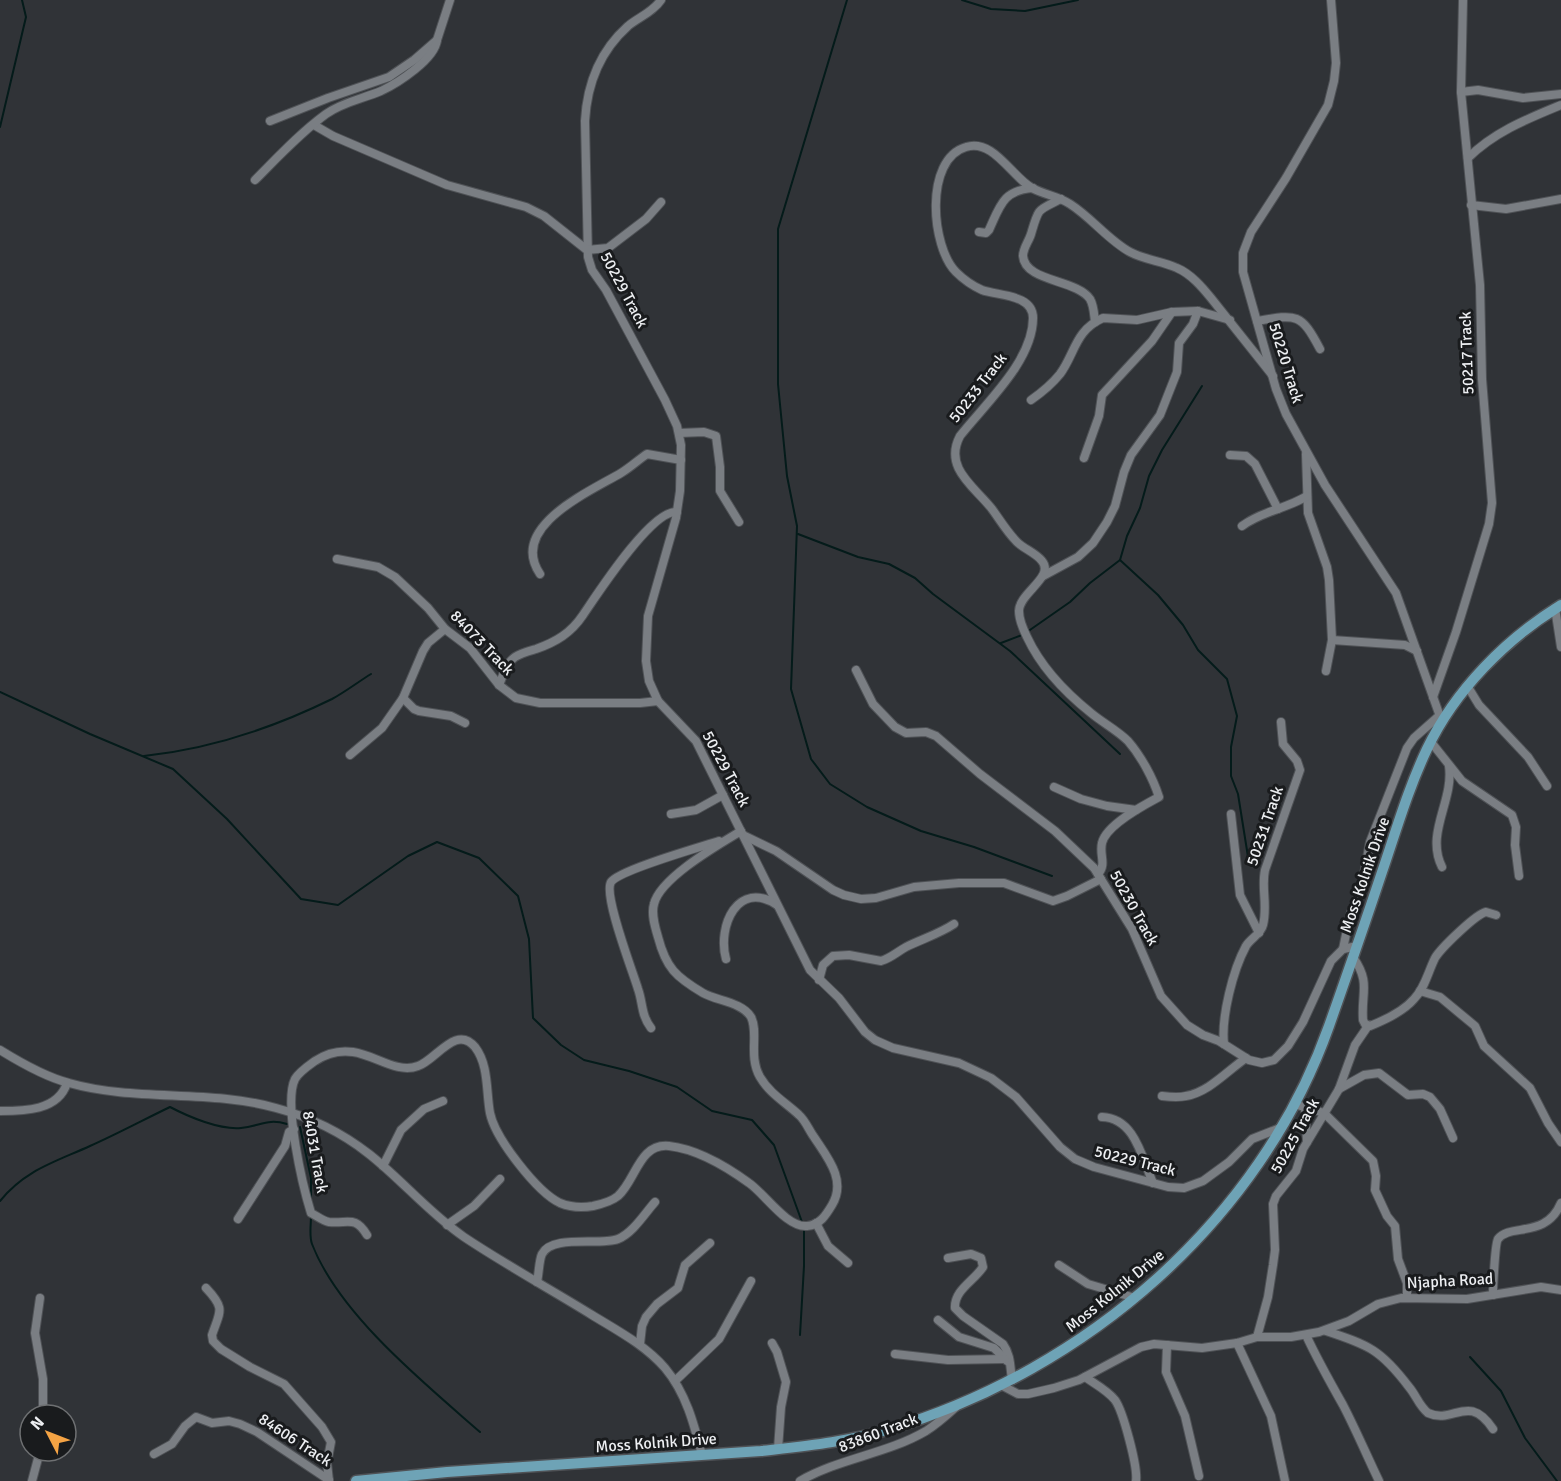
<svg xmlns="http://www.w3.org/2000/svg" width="1561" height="1481" font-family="Signika,sans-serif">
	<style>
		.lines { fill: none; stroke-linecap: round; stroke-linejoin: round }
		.stream { stroke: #041b1a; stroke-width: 2 }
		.minor-casing { stroke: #4f5256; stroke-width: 10 }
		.major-casing { stroke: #4f5256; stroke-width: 13 }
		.minor { stroke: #7a7e83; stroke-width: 8 }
		.major { stroke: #6ea3b6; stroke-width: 10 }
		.labels { text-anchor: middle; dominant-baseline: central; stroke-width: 6; stroke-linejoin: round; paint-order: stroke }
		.street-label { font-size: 16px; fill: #edeff2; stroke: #191b1d }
	</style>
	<rect width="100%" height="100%" fill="#303337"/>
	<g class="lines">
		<g class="stream">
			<polyline points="847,0 778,229 778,384 787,476 797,526 791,689 811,759 830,784 867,807 921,831 974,847 1052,876"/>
			<polyline points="962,0 991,9 1025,11 1078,0"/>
			<polyline points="0,127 26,17 22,0"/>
			<polyline points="798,534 858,557 889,564 915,578 933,594 1010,651 1120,754"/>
			<polyline points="1120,560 1158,595 1183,625 1198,650 1227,679 1237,716 1231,747 1231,776 1238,794 1249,863"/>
			<polyline points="1027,632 1070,602 1090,583 1120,560 1127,536 1140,508 1149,476 1162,450 1202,386"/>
			<polyline points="1001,643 1022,635"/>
			<polyline points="0,692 90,734 173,769 227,819 301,899 338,905 408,856 437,842 479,858 518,896 529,939 533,1018 561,1045 584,1060 629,1071 677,1087 712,1111 752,1120 774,1145 802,1222"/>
			<path d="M144,756C209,749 273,728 332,699C345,692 358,682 371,674"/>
			<polyline points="300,1127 311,1178 311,1199"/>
			<path d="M0,1201C25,1170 55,1162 90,1146C117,1134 143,1120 170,1107C189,1117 220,1130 241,1128C261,1126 267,1118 287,1124"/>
			<path d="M311,1216C311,1225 309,1236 312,1244C339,1314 424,1383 480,1432"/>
			<polyline points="800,1335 804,1266 804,1227"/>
			<polyline points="1470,1357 1501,1391 1525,1438 1557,1481"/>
		</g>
		<defs>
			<g id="minor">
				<path d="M661,0C653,12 639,17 628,26C600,51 587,84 585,121L588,257L592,270L606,290L665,400L677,426L681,445L680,491L676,518L648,616L646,661L649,681L658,701L696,741L810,970L839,998L865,1032L875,1040L893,1048L959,1063L991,1078L1016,1097L1060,1147L1075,1159L1094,1167L1168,1187L1184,1188L1203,1181L1229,1162L1252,1139L1280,1128"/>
				<polyline points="1331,0 1336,63 1334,81 1328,105 1286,178 1251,232 1243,253 1243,272 1276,389 1286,414 1325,485 1396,593 1442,722"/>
				<polyline points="1461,92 1478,90 1523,98 1561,94"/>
				<polyline points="270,121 328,98 389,77 414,60 437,40 450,0"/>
				<polyline points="314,125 333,136 447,185 526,207 544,216 587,250 608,248 646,219 661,202"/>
				<path d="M1468,158C1494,132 1527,119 1561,105"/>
				<path d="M255,180C277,158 300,133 326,114C343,102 362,99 381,91C398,83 435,59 437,40"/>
				<path d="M1061,199C1037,211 1039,207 1031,234C1029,241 1023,248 1023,256C1025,282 1076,279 1090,299C1094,306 1094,314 1095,322"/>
				<polyline points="1471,205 1506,209 1561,199"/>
				<path d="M979,232L986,233L989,230C1000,206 1003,190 1033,188"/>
				<path d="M1257,321C1297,314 1301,313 1320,349"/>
				<path d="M1031,400C1041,393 1052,384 1060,374C1075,354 1075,330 1103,318L1137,320L1172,312L1198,311L1230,320"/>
				<polyline points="679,433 704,432 716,436 720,467 720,491 739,522"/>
				<polyline points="1306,454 1308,513 1327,567 1329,580 1332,640 1326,671"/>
				<polyline points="1230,455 1246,456 1255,464 1278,509"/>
				<polyline points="1084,458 1099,416 1102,395 1152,341 1172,312"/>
				<path d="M1242,526C1262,511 1286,509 1307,496"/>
				<polyline points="337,559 378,567 395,577 428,608 445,629 470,648 499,685 516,698 540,703 640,703 658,701"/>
				<path d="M540,574C508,527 589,492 621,473C631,467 638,460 647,454L681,460"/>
				<polyline points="1043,576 1078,557 1093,543 1107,522 1115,506 1124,472 1131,455 1160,415 1177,372 1179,343 1193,324 1198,311"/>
				<polyline points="1555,608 1561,647"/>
				<polyline points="1332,640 1405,645 1417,651"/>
				<polyline points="856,670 873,704 895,727 906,733 926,732 936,736 980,774 1055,831 1094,868 1132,929 1161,996 1187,1025 1203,1035 1219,1041 1249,1060 1262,1063 1274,1060 1288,1046 1303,1022 1331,961 1343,949 1357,946"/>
				<path d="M499,685C503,676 506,663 515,657C521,653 529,651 536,649C556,642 571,633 583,615C598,593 652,509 677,512"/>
				<polyline points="1468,687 1479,705 1528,757 1547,786"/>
				<polyline points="1433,697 1456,632 1489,524 1492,503 1482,379 1480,285 1461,92 1463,0"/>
				<polyline points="403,698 414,709 419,711 451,716 465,723"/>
				<polyline points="1431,742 1462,781 1512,815 1516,827 1515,845 1519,876"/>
				<polyline points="350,755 382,728 403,698 423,651 428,643 445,629"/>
				<polyline points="1054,787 1081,799 1107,806 1136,810"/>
				<polyline points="671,814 696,810 723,795"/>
				<polyline points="1231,814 1240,895 1259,933"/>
				<polyline points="743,835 776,851 833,890 844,895 861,899 876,898 914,887 959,883 1004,883 1053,901 1067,896 1101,879"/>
				<path d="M1442,867C1425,833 1454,801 1449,766"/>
				<path d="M1098,874C1107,864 1099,855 1102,843C1106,825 1144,805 1159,797C1153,778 1141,756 1128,741C1117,730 1103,723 1091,713C1066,693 1041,667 1027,637C1023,629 1019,620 1019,611C1019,593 1055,577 1042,561C1036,553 1024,549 1017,542C1007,532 1000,520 992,509C975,487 943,468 960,436C985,404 1033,361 1033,318C1033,294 998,296 982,290C973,286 963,279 956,272C931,247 924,159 966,147C993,138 1012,177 1032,188C1045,195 1058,196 1070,204C1092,218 1108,240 1130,252C1145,260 1162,261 1177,268C1191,274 1202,287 1211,298L1273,376"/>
				<polyline points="1343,949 1350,915 1362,885 1370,842 1407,748 1414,738 1440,715"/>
				<path d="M1353,957C1371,983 1361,992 1363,1020L1365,1024L1370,1026C1385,1020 1403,1012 1414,999C1425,988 1428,972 1435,958C1441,948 1476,914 1486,912L1496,915"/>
				<path d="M726,959C717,926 738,879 777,905"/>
				<path d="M819,980L823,965L833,956L849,955L881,961C891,958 897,952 906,947C922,939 939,934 954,924"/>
				<polyline points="1420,991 1440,997 1475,1026 1484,1046 1530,1088 1548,1123 1561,1142"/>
				<path d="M651,1028C641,1015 643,1003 638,989C633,972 603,895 611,882C619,870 701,847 719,841"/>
				<path d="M1224,1044C1221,1017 1233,970 1246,946C1251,938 1261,934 1263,925C1268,905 1261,888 1265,870L1300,770L1297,761L1283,744L1281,722"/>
				<path d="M0,1050C21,1063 45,1077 69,1083C136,1102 209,1089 276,1108C310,1117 341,1132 369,1154C402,1180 429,1213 464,1237C506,1265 550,1289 592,1315C618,1331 645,1345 665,1368C686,1393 694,1424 702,1455"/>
				<polyline points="1339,1089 1364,1075 1379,1073 1408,1095 1423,1094 1430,1097 1440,1109 1453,1138"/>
				<path d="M1162,1096C1170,1097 1178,1098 1186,1096C1209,1092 1227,1071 1246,1058"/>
				<polyline points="1294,1104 1324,1113 1373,1161 1376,1176 1375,1190 1387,1216 1395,1226 1398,1259 1407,1283 1407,1297"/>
				<polyline points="1305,1107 1307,1142"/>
				<path d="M0,1111C24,1111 58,1111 67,1083"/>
				<path d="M1102,1117C1135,1118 1142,1158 1153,1183"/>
				<polyline points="383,1166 401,1130 424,1109 443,1101"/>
				<polyline points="238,1219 285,1146 289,1132 294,1129"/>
				<polyline points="816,1223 828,1246 848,1263"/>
				<polyline points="447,1225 474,1206 500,1179"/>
				<path d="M367,1235C355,1215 348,1224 329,1222C323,1221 317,1216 311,1213C303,1187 283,1103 295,1079C299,1072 308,1066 315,1061C327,1053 339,1050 353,1052C375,1055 397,1074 418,1066C436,1060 456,1024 475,1047C489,1065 486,1092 490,1113C495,1138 537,1192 560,1203C570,1207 582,1208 593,1206C602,1204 612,1201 618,1196C636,1180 639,1143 669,1146C696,1149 727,1167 749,1183C765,1194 787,1228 807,1226C820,1225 826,1215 832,1205C847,1180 827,1157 814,1137C809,1130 805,1120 799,1115C785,1102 770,1094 760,1077C748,1056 759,1033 751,1017C742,1002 717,1001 703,993C676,977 666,968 658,937C655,927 651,914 654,904C660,878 718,845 741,831"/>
				<path d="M948,1258L971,1254L981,1258L983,1267C974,1281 954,1290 955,1308L963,1316L1003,1344C1011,1355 1010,1367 1012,1380"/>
				<polyline points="1059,1265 1088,1284 1135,1298"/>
				<path d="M537,1282C539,1273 539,1260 542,1254C552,1234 600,1246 618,1239C633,1233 645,1213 655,1202"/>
				<path d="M206,1288C226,1309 220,1311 212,1335L213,1341L221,1349L250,1367L284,1384L322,1427L331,1442L327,1463L329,1481"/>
				<path d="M1493,1295C1493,1288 1495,1243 1498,1239C1510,1223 1546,1239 1561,1203"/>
				<polyline points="40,1298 35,1333 43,1379 43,1415"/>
				<polyline points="938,1320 959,1337 994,1348 1007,1361"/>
				<path d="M1326,1331C1369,1345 1381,1350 1409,1387C1416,1395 1419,1406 1428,1413C1454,1425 1468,1392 1493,1429"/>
				<path d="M1306,1335C1317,1359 1330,1382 1343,1405C1356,1430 1367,1456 1379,1481"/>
				<polyline points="1257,1337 1268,1297 1273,1265 1275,1250 1273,1204 1276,1196 1296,1171 1303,1149 1339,1089 1355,1045 1368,1026"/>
				<polyline points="772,1343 777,1352 786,1382 781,1407 778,1449"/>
				<polyline points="1237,1343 1271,1416 1285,1481"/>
				<polyline points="640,1344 642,1326 646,1317 657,1304 678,1288 685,1265 710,1243"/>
				<polyline points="1167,1345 1166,1372 1185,1416 1199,1476"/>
				<polyline points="895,1354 948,1360 1005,1359"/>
				<path d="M1085,1377C1095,1384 1107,1390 1115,1400C1123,1411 1138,1467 1136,1481"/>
				<polyline points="675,1381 719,1339 751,1281"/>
				<polyline points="1001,1385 1018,1394 1028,1394 1054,1388 1079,1380 1141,1347 1154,1344 1202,1348 1237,1343 1257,1337 1291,1337 1319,1332 1349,1321 1378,1304 1401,1298 1467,1299 1541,1287 1561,1290"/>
				<polyline points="154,1454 172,1444 185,1426 196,1417 212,1423 229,1421 240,1424 257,1432 329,1480"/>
				<polyline points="32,1481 40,1451"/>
				<path d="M800,1481C840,1458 887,1454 926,1431C937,1424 946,1416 956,1407"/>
			</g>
			<path id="major" d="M356,1481L447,1472L761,1451C805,1446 848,1442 890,1429C1086,1370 1260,1221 1329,1026C1347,975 1365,923 1382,872C1396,831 1408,789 1427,749C1455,690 1506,639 1561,605"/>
		</defs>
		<use href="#minor" class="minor-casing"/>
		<use href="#major" class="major-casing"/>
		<use href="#minor" class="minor"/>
		<use href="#major" class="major"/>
	</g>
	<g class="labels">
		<g class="street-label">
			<text transform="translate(624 290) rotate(62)">50229 Track</text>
			<text transform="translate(1467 353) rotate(-92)">50217 Track</text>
			<text transform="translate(1286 363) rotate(73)">50220 Track</text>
			<text transform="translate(978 388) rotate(-52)">50233 Track</text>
			<text transform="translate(482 643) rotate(46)">84073 Track</text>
			<text transform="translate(726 769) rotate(62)">50229 Track</text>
			<text transform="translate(1265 826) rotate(-71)">50231 Track</text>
			<text transform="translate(1365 875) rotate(-71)">Moss Kolnik Drive</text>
			<text transform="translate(1134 908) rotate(61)">50230 Track</text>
			<text transform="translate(1295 1136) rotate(-61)">50225 Track</text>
			<text transform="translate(315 1152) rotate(80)">84031 Track</text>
			<text transform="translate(1135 1161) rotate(14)">50229 Track</text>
			<text transform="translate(1450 1281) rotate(-3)">Njapha Road</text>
			<text transform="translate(1115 1291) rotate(-39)">Moss Kolnik Drive</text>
			<text transform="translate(878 1433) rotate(-21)">83860 Track</text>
			<text transform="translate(295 1440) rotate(33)">84606 Track</text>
			<text transform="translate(656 1443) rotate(-4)">Moss Kolnik Drive</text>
		</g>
	</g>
	<g transform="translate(48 1433) rotate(312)"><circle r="28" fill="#191b1d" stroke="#6e7072" stroke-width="1.5"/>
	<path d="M0-4.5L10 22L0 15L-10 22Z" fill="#f4a344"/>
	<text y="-9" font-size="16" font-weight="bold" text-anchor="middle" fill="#edeff2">N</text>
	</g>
</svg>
